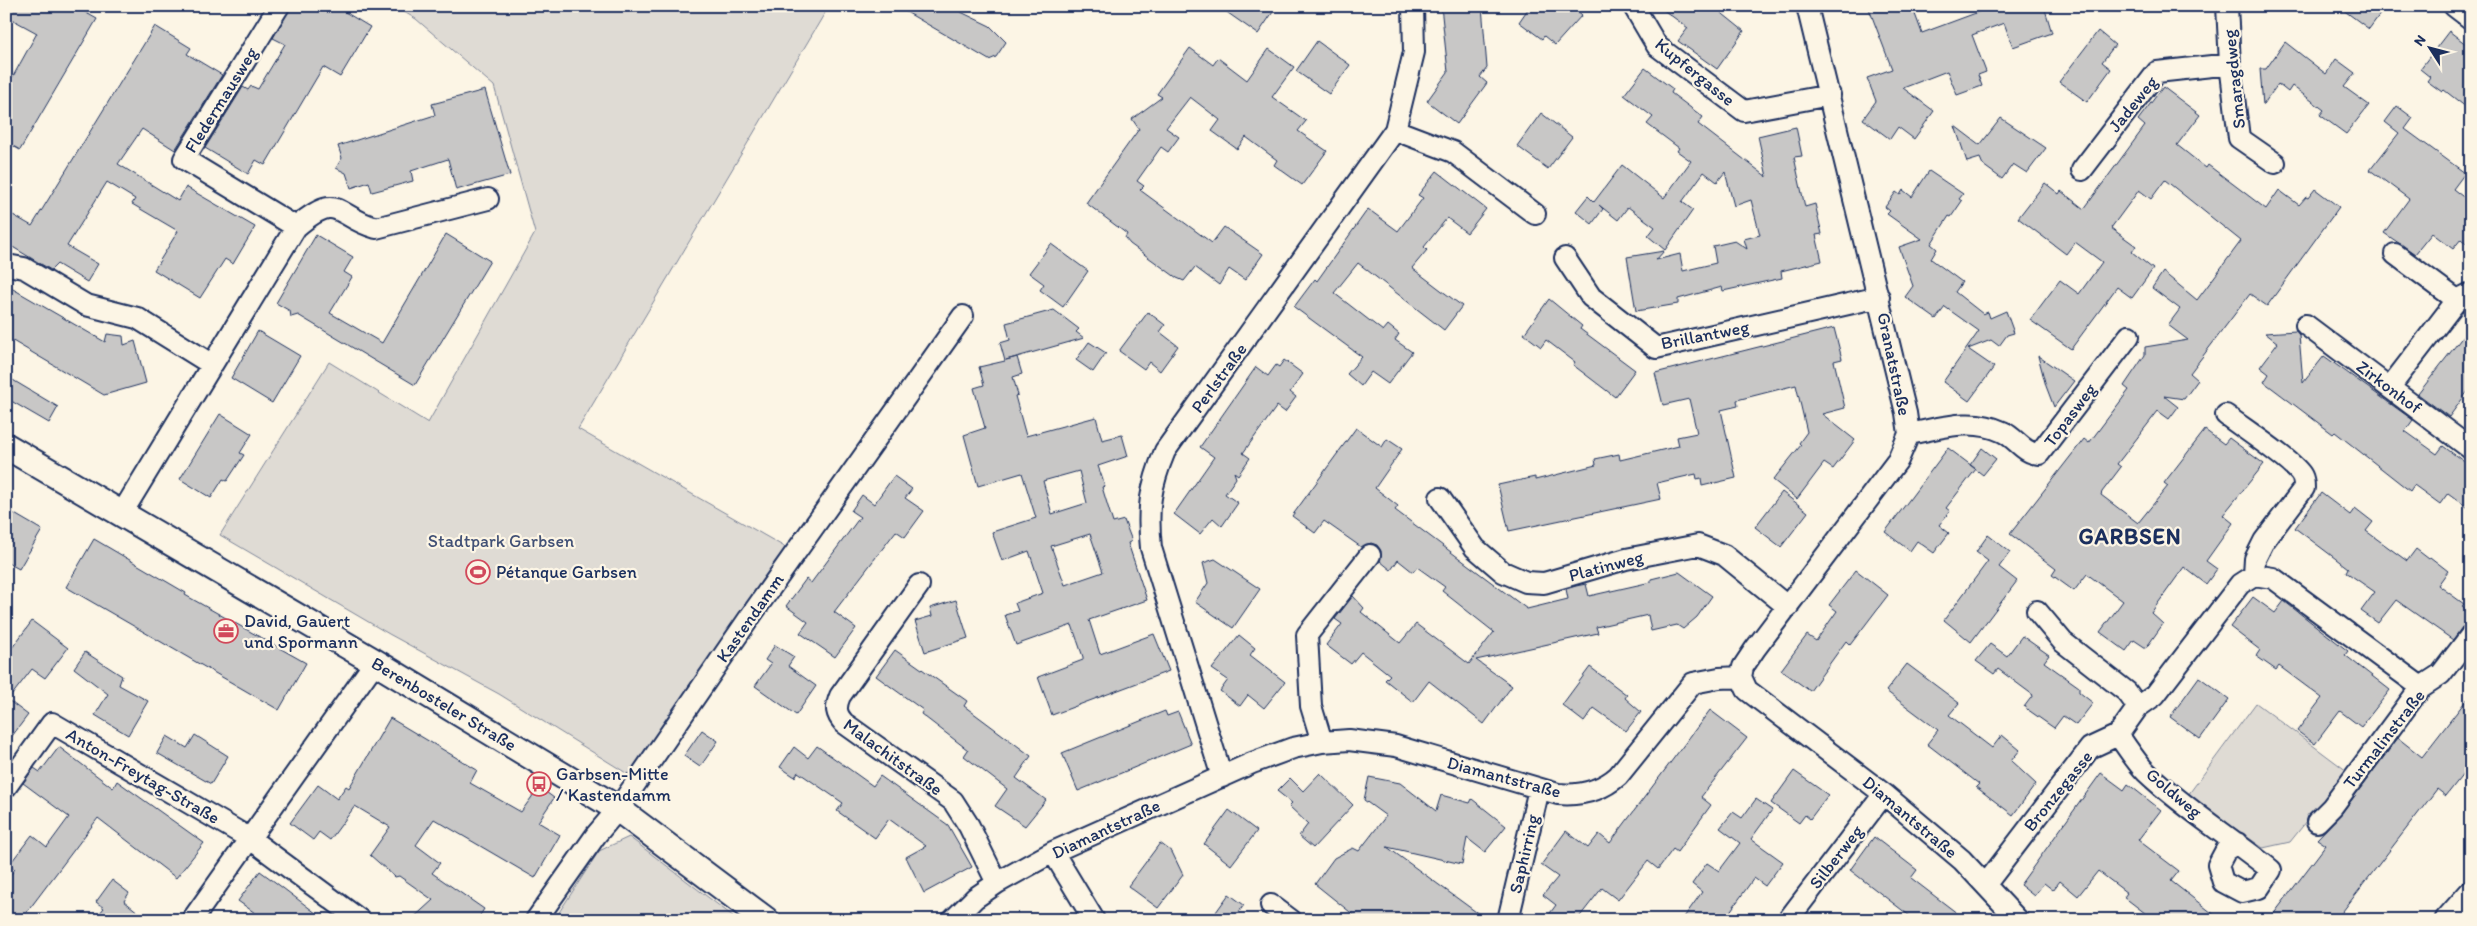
<svg xmlns="http://www.w3.org/2000/svg" width="2477" height="926" viewBox="0 0 2477 926" font-family="Itim,sans-serif">
<style>
.green{fill:#dfdbd4;stroke:#7d8599}
.building{fill:#c8c7c6;stroke:#1b2f5e;fill-rule:evenodd}
.lines{fill:none;stroke-linecap:round;stroke-linejoin:round}
.minor-casing{stroke:#1b2f5e;stroke-width:24}
.tertiary-casing{stroke:#1b2f5e;stroke-width:29}
.minor{stroke:#fcf5e5;stroke-width:20}
.tertiary{stroke:#fcf5e5;stroke-width:25}
.labels{text-anchor:middle;stroke-width:4.5;stroke-linejoin:round;paint-order:stroke}
.street-label{font-size:18px;fill:#1b2f5e;stroke:#fcf5e5}
.park-label{font-size:18px;fill:#425176;stroke:#fcf5e5}
.poi-label{font-size:18px;fill:#1b2f5e;stroke:#fcf5e5;text-anchor:start}
.district-label{font-size:22px;font-weight:bold;letter-spacing:1px;fill:#1b2f5e;stroke:#fcf5e5}
</style>
<rect width="100%" height="100%" fill="#fcf5e5"/>
<filter id="ink" filterUnits="userSpaceOnUse"><feTurbulence type="fractalNoise" baseFrequency=".02" numOctaves="2"/><feDisplacementMap in="SourceGraphic" scale="10" xChannelSelector="R" yChannelSelector="G"/><feConvolveMatrix kernelMatrix="1 2 1 2 8 2 1 2 1" color-interpolation-filters="sRGB"/></filter>
<g filter="url(#ink)">
<path class="green" d="M394,6H829L578,429L790,550L631,776L499,694L389,634L220,535L329,362L428,423L535,233L494,86L416,19Z
M2256,703L2347,771L2290,842L2263,848L2188,795Z
M629,837L738,920H647L631,917L628,920H554L599,851Z"/>
<path class="building" d="M6,6H74L97,19L20,150L6,142V89L37,33L6,16Z
M291,6H335L370,27L340,77L323,67L265,165L256,160L248,174L205,148L243,87L248,90L251,86L258,89L285,44L273,38Z
M896,6H959L961,12L990,26L1006,42L996,57L989,60Z
M1218,6H1277L1258,34Z
M1441,6H1482L1487,68L1480,77L1487,83L1457,124L1427,101L1448,72Z
M1530,6H1572L1582,15L1555,45L1544,36L1542,39L1519,22Z
M1658,6H1713L1744,31L1717,69L1678,41L1688,28Z
M1868,6H1912L1922,33L1984,10L1982,6H2044L2052,33L2013,47L2004,23L1972,35L1986,72L1978,75L1982,86L1957,95L1947,71L1903,88L1934,111L1914,139L1898,127L1890,139L1863,119L1876,101L1867,78L1892,69Z
M2338,6H2386L2369,29Z
M155,26L191,48L187,54L222,75L175,150L142,129L118,164L178,201L186,187L255,227L233,264L225,259L200,298L154,270L178,231L132,204L135,199L107,182L67,246L98,264L87,282L57,264L51,270L6,243V225L13,215L32,226Z
M2098,31L2115,45L2102,62L2111,69L2087,102L2059,82Z
M2449,31L2471,48V111L2444,90L2442,92L2427,81L2430,77L2420,69Z
M1317,41L1350,65L1329,94L1296,71Z
M2285,42L2326,74L2336,59L2355,73L2344,87L2369,105L2346,134L2320,115L2324,110L2292,86L2288,92L2278,84L2263,105L2260,69H2266Z
M1190,48L1213,65L1218,58L1247,80L1269,49L1294,67L1272,97L1306,121L1298,131L1327,151L1302,185L1274,165L1277,160L1246,137L1237,149L1212,131L1220,120L1190,97L1166,128L1179,137L1168,152L1161,147L1137,181L1144,186L1140,190L1212,243L1224,227L1263,254L1245,280L1229,269L1219,285L1195,267L1184,281L1177,278L1130,244L1125,238L1127,234L1086,203L1139,129L1132,119L1162,97L1157,94Z
M1645,68L1673,89L1671,93L1703,117L1698,124L1767,177L1758,136L1796,127L1802,156L1794,157L1805,207L1815,204L1822,234L1816,235L1822,261L1781,271L1782,278L1723,291L1722,287L1678,299V304L1636,311L1627,257L1664,251L1656,260L1680,254L1683,271L1716,263L1713,246L1735,241L1747,249L1744,239L1760,235L1751,200L1734,206L1725,172L1717,182L1704,172L1682,202L1693,210L1665,250L1648,236L1655,227L1628,207L1618,220L1599,205L1603,209L1592,224L1576,211L1588,196L1594,202L1622,165L1664,198L1691,161L1677,151L1679,148L1647,124L1653,117L1624,95Z
M2163,87L2200,115L2177,145L2206,168L2208,165L2266,209L2279,190L2299,205L2306,197L2308,198L2315,189L2339,207L2267,306L2250,294L2190,373L2198,380L2184,399L2164,396L2178,407L2169,419L2158,411L2117,464L2121,467L2102,492L2101,495L2138,523L2168,486L2164,483L2205,430L2224,444L2229,438L2264,464L2223,515L2233,523L2206,561L2217,569L2206,584L2184,567L2151,613L2163,624L2146,648L2134,640L2126,651L2100,632L2123,601L2087,574L2074,591L2052,575L2056,569L2010,534L2084,439L2089,443L2129,390L2124,386L2145,355V347L2188,340L2168,325L2180,309L2152,288L2163,272L2197,300L2241,241L2165,180L2151,199L2139,190L2111,228L2136,246L2132,252L2153,269L2132,298L2117,287L2071,349L2030,320L2060,280L2079,294L2102,262L2075,242L2066,254L2018,218L2045,183L2059,194L2061,191L2084,209L2145,126L2138,120Z
M485,90L510,175L456,190L448,159L411,171L413,181L372,192L369,182L351,188L346,173L336,168L342,158L338,146L435,115L432,104Z
M2397,106L2413,118L2405,129L2465,173L2453,189L2471,203V247L2461,239L2453,249L2432,233L2415,254L2384,233L2409,199L2370,170L2399,133L2385,122Z
M1541,113L1572,137L1548,169L1517,146Z
M2001,118L2046,148L2027,173L2013,164L2002,179L1983,165L1980,158L1967,162L1955,126L1980,145Z
M1437,171L1486,209L1467,233L1447,218L1424,247L1427,250L1412,268L1462,306L1444,330L1358,263L1334,293L1383,331L1388,325L1399,334L1395,340L1412,352L1388,384L1371,372L1361,386L1347,374L1362,357L1294,307L1315,279L1317,281L1368,209L1398,231L1423,198L1418,195Z
M1929,171L1963,194L1959,199L1962,201L1951,217L1949,216L1931,244L1937,249L1931,259L1962,282L1955,292L1983,314L1988,312L1990,318L2006,311L2014,333L2007,335L1999,346L1991,340L1968,349L1994,367L1969,401L1943,382L1979,331L1945,307L1936,319L1905,297L1913,286L1899,247L1922,239L1887,214L1890,211L1885,207L1896,192L1900,195L1903,190L1912,197Z
M446,234L490,261L415,385L298,315L291,317L290,311L276,303L316,235L353,257L344,272L352,277L330,313L382,343Z
M1051,244L1088,271L1063,307L1040,290L1044,284L1029,273Z
M6,285L105,342L107,334L123,336L124,345L135,341L146,383L104,395L6,337Z
M1549,299L1582,326L1580,329L1635,370L1615,397L1573,365L1575,362L1546,340L1541,347L1524,334Z
M1054,310L1079,329L1076,332L1084,338L1006,360L1017,357L1022,374L1013,377L1018,395L1015,396L1026,436L1096,417L1102,440L1122,435L1128,456L1098,466L1105,486L1102,487L1113,523L1124,520L1132,541L1128,543L1147,600L1089,620L1100,654L1154,634L1169,671L1052,715L1038,677L1083,660V657L1072,625L1016,645L1005,615L1018,611L1015,603L1043,593L1029,551L1002,561L992,532L1036,518L1022,473L978,486L964,435L985,428L974,388L984,385L979,367L1005,361L1000,343L1010,340L1006,323ZM1079,471L1087,503L1052,514L1043,481ZM1090,534L1103,572L1065,585L1051,546Z
M1148,312L1165,325L1160,332L1178,346L1160,371L1149,362L1144,369L1119,351Z
M2471,326V387L2449,417L2418,394Z
M1834,328L1842,359L1834,361L1845,408L1822,414L1855,440L1833,469L1824,463L1797,499L1773,480L1801,445L1799,443L1807,432L1796,385L1737,400L1738,406L1721,410L1736,478L1702,486L1701,478L1697,479L1696,474L1657,483L1661,499L1509,531L1498,485L1535,477V480L1596,465L1595,459L1619,454L1620,460L1679,446L1677,437L1697,433L1689,399L1663,405L1655,373Z
M258,331L300,356L272,403L231,378Z
M2296,331L2299,335L2303,383L2324,356L2413,420L2405,431L2437,454L2443,446L2471,467V510L2448,493L2440,504L2414,485L2410,491L2335,432L2333,434L2264,382L2269,374L2260,367L2278,343L2265,333Z
M1089,342L1106,353L1093,372L1076,360Z
M2038,356L2074,381L2054,407L2046,386Z
M1284,360L1303,374L1290,392L1296,397L1285,412L1277,406L1243,453L1250,458L1238,475L1234,472L1236,478L1225,494L1238,503L1222,526L1213,518L1200,534L1174,514L1214,457L1200,447L1256,367L1268,376L1276,365L1279,367Z
M6,376L58,407L49,423L6,398Z
M220,414L252,434L240,453L244,455L227,481L223,479L211,498L180,479Z
M1356,428L1382,447L1387,439L1402,449L1375,488L1398,506L1395,510L1527,609L1568,599L1566,589L1576,586L1586,584L1589,596L1651,582V579L1679,572L1712,596L1697,617L1683,629L1677,625L1651,631L1648,615L1596,627L1598,633L1476,660L1512,686L1484,724L1429,681L1413,702L1385,680L1390,675L1361,652L1351,664L1326,645L1342,624L1335,619L1353,596L1364,608L1361,612L1400,643L1416,624L1469,664L1494,632L1442,591L1445,587L1417,567L1413,572L1398,560L1391,570L1380,561L1381,551L1377,545L1371,543L1361,547L1324,521L1315,533L1292,516Z
M1948,448L1976,469L1946,508L1950,511L1939,525L1949,533L1934,553L1917,541L1910,551L1885,532Z
M1982,448L1996,459L1983,475L1970,465Z
M894,476L912,489L905,498L924,511L905,537L896,531L834,612L856,628L835,657L800,633L808,622L786,606L806,579L811,583L860,517L851,511L862,495L874,504Z
M1782,492L1808,512L1781,547L1755,527Z
M2321,493L2350,515L2355,508L2373,522L2366,531L2407,561L2416,549L2429,559L2430,557L2448,571L2438,585L2464,604L2462,606L2471,612V623L2462,627L2453,640L2396,600L2378,623L2361,611L2375,592L2346,572L2348,568L2295,528Z
M6,509L42,530L19,569L6,562Z
M1988,535L2010,552L1999,567L2017,581L1971,642L1944,620L1988,561L1976,552Z
M94,539L186,593L185,595L306,663L279,710L66,587Z
M1215,559L1260,589L1233,628L1195,602L1208,583L1203,563Z
M1856,570L1888,595L1850,645L1846,641L1810,691L1781,670L1807,635L1816,641L1837,611L1829,605Z
M2253,597L2275,613L2284,601L2348,651L2345,655L2390,690L2361,727L2340,711L2315,744L2297,731L2322,698L2279,666L2276,670L2256,656L2260,650L2230,627Z
M956,600L968,638L925,652L915,621L932,616L930,608Z
M32,621L68,648L45,678L32,669L8,700L28,715L6,744V656Z
M1239,635L1255,648L1250,655L1285,682L1264,708L1248,695L1240,706L1220,691L1228,680L1212,669Z
M2022,636L2049,655L2044,662L2079,687V692L2093,703L2076,725L2063,716L2054,728L2024,707L2033,695L1998,669L1994,674L1976,661L1990,644L2007,656Z
M775,645L794,657L788,666L816,686L796,715L755,686L771,664L765,660Z
M895,650L967,701L964,706L1031,756L1016,778L1046,800L1025,826L995,806L1007,789L964,756L968,750L921,714L923,710L876,676Z
M85,652L122,676L119,685L148,701L128,735L95,715L108,694L74,668Z
M1907,664L1959,703L1949,715L1992,748L2002,735L2020,750L2011,761L2036,784L2013,815L1976,787L1979,784L1927,744L1938,730L1886,691Z
M1590,667L1627,695L1625,698L1641,712L1626,731L1594,708L1584,722L1562,705Z
M2199,677L2229,699L2200,739L2170,717Z
M2471,694V764L2446,796L2437,789L2336,920H2269L2326,845L2317,839L2341,814L2398,738L2422,757Z
M1710,710L1747,738L1701,797L1711,805L1677,852L1673,849L1658,869L1648,861L1618,900L1602,888L1577,920H1545L1556,905L1543,895L1558,877L1541,865L1566,831L1588,848L1599,834L1610,843Z
M1165,711L1167,716L1178,712L1191,744L1078,791L1062,753Z
M390,718L477,770L470,783L521,812L539,787L554,798L538,822L560,835L535,878L434,819L416,845L440,863L432,873L484,909L477,920H411L433,900L399,876L395,877L370,855L390,827L355,806L330,840L319,832L313,840L290,823L318,785L337,799L346,786L349,788Z
M702,730L718,741L700,767L684,756Z
M195,735L228,756L211,784L157,753L167,736L187,748Z
M817,746L873,786L880,776L948,825L972,867L924,893L906,857L926,846L889,819L875,838L837,811L843,803L798,772L795,777L780,767L794,747L808,758Z
M59,747L113,788L117,781L204,843L176,878L98,818L21,920H15L6,913V880L15,869L9,865L32,835L47,847L69,817L23,783L34,768L40,772Z
M1794,771L1828,795L1810,819L1805,815L1799,823L1771,803Z
M1320,773L1353,805L1313,848L1299,836L1308,824L1289,806L1292,803L1277,791L1290,778L1303,791Z
M2101,773L2124,790L2128,784L2161,810L2138,840L2179,871L2171,881L2221,920H2154L2124,897L2127,893L2098,871L2078,896L2060,881L2053,890L2044,883L2034,896L2020,885Z
M1369,777L1400,783L1436,811L1441,795L1470,803L1472,799L1506,826L1485,852L1467,838L1462,864L1387,847L1487,920H1360L1315,884L1334,858L1353,848L1359,851L1386,816L1364,800Z
M1756,799L1772,810L1751,839L1783,862L1765,886L1754,878L1724,920H1682L1702,892L1692,884L1707,863L1719,871L1740,843L1720,828L1733,812L1742,818Z
M1229,810L1257,831L1231,865L1204,844Z
M1874,837L1917,870L1911,878L1966,920H1915L1850,870Z
M1160,843L1172,852L1183,875L1158,908L1128,886Z
M260,871L275,882L325,920H265L238,901Z
M112,880L129,893L124,901L148,920H94L104,908L96,902Z
M1229,894L1244,905L1233,920H1228L1216,912Z"/>
<g class="lines">
<g class="minor-casing">
<path id="minor" d="M279,6L184,159L296,227
M2227,6L2230,64L2239,138L2275,163
M2454,6L2471,19
M1634,7L1657,46L1744,111L1830,95
M1395,130L1453,152L1535,214
M2082,170L2157,72L2230,64
M2395,254L2457,300
M1565,258L1591,297L1656,348L1879,297
M7,265L24,268L86,305L137,318L211,364
M2306,325L2471,449
M2390,387L2457,300L2471,293
M2226,415C2241,427 2295,462 2302,476C2304,480 2304,485 2304,488L2264,541L2255,559L2254,575
M1909,434C1941,428 1972,417 2003,432C2016,438 2024,454 2039,454L2129,336
M1440,498L1475,548L1503,572L1526,582L1544,583L1626,559L1698,545L1724,555L1788,607
M122,513L296,227C340,190 334,216 376,228L488,199
M919,585L840,696C835,708 836,714 844,723L953,801L969,826L997,883
M2037,611L2063,642L2127,692L2138,707
M1741,677L1743,667L1755,649L1898,460L1909,434L1906,413L1807,6
M2118,735C2127,747 2136,762 2146,772C2184,808 2230,837 2271,870L2259,888L2242,892L2223,882L2218,865L2226,850L2237,843
M1322,742L1311,706L1307,635L1370,555
M1222,777L1151,548C1147,509 1150,487 1165,451L1395,130L1414,52L1413,6
M6,787L52,723L249,838L360,920
M2317,822L2332,807L2421,687L2441,674L2471,635
M1053,852L1094,920
M1986,884L2090,748L2118,735L2138,707L2155,695L2240,584L2254,575L2273,578L2421,687
M1271,905L1291,920
M192,920L375,662
M536,920L596,835L618,809L752,614L963,316
M953,920L975,898L997,883L1053,852L1252,763L1293,748L1322,742L1349,740L1396,746L1558,794C1581,796 1601,791 1618,776L1693,683L1719,678L1741,677L1747,690L1884,794L1962,860L2018,920
M1508,920L1539,789
M1788,920L1884,794"/>
</g>
<g class="tertiary-casing">
<path id="tertiary" d="M6,446L375,662L618,809L766,920
M2448,920L2471,894"/>
</g>
<use href="#minor" class="minor"/>
<use href="#tertiary" class="tertiary"/>
</g>
</g>
<defs>
<g id="stadium-ring" transform="scale(1.25)"><circle r="9.5" fill="#fcf5e5" stroke="#d1495b" stroke-width="1.5"/><path d="M0-5a6.5 5 0 1 0 0 10a6.5 5 0 1 0 0-10ZM-3.5-1.8h7v3.6h-7Z" fill="#d1495b"/></g>
<g id="office-ring" transform="scale(1.25)"><circle r="9.5" fill="#fcf5e5" stroke="#d1495b" stroke-width="1.5"/><path d="M-6-3h4V-5.5h4V-3h4V5H-6ZM-1-4.5V-3h2v-1.5ZM-6 0V1H6V0Z" fill="#d1495b"/></g>
<g id="bus-ring" transform="scale(1.25)"><circle r="9.5" fill="#fcf5e5" stroke="#d1495b" stroke-width="1.5"/><path d="M-5-6H5V4H4V6H2V4H-2V6H-4V4H-5ZM-3.5-4V0h7V-4ZM-3.5 1.2v1.5H-2V1.2ZM2 1.2v1.5H3.5V1.2Z" fill="#d1495b"/></g>
</defs>
<g fill-rule="evenodd">
<use href="#stadium-ring" x="478" y="572"/>
<use href="#office-ring" x="226" y="631"/>
<use href="#bus-ring" x="539" y="784"/>
</g>
<g class="labels">
<g class="street-label">
<text transform="translate(1695 72) rotate(39)" y="6">Kupfergasse</text>
<text transform="translate(2234 79) rotate(-96)" y="6">Smaragdweg</text>
<text transform="translate(221 100) rotate(-58)" y="6">Fledermausweg</text>
<text transform="translate(2133 104) rotate(-51)" y="6">Jadeweg</text>
<text transform="translate(1705 335) rotate(-11)" y="6">Brillantweg</text>
<text transform="translate(1894 364) rotate(78)" y="6">Granatstraße</text>
<text transform="translate(1219 378) rotate(-54)" y="6">Perlstraße</text>
<text transform="translate(2389 387) rotate(37)" y="6">Zirkonhof</text>
<text transform="translate(2070 415) rotate(-53)" y="6">Topasweg</text>
<text transform="translate(1606 566) rotate(-15)" y="6">Platinweg</text>
<text transform="translate(750 618) rotate(-55)" y="6">Kastendamm</text>
<text transform="translate(444 704) rotate(31)" y="6">Berenbosteler Straße</text>
<text transform="translate(2384 739) rotate(-52)" y="6">Turmalinstraße</text>
<text transform="translate(893 757) rotate(36)" y="6">Malachitstraße</text>
<text transform="translate(143 776) rotate(30)" y="6">Anton-Freytag-Straße</text>
<text transform="translate(1504 777) rotate(15)" y="6">Diamantstraße</text>
<text transform="translate(2058 791) rotate(-51)" y="6">Bronzegasse</text>
<text transform="translate(2174 793) rotate(40)" y="6">Goldweg</text>
<text transform="translate(1910 817) rotate(40)" y="6">Diamantstraße</text>
<text transform="translate(1106 829) rotate(-25)" y="6">Diamantstraße</text>
<text transform="translate(1524 854) rotate(-77)" y="6">Saphirring</text>
<text transform="translate(1836 857) rotate(-52)" y="6">Silberweg</text>
</g>
<g class="park-label">
<text x="501" y="547">Stadtpark Garbsen</text>
</g>
<g class="poi-label">
<text x="496" y="578">Pétanque Garbsen</text>
<text x="244" y="627">David, Gauert<tspan x="244" dy="21">und Spormann</tspan></text>
<text x="556" y="780">Garbsen-Mitte<tspan x="556" dy="21">/ Kastendamm</tspan></text>
</g>
<g class="district-label">
<text x="2130" y="544">GARBSEN</text>
</g>
</g>
<rect width="2477" height="926" fill="none" stroke="#fcf5e5" stroke-width="25"/>
<rect x="12" y="12" width="2452" height="901" fill="none" stroke="#1b2f5e" stroke-width="2" filter="url(#ink)"/>
<g transform="translate(2430 48) rotate(306)" stroke="#fcf5e5" stroke-width="4" paint-order="stroke">
<path d="M0-4L9 19L0 12L-9 19Z" fill="#1b2f5e"/>
<text y="-8" font-size="14" font-weight="bold" text-anchor="middle" fill="#1b2f5e">N</text>
</g>
</svg>
